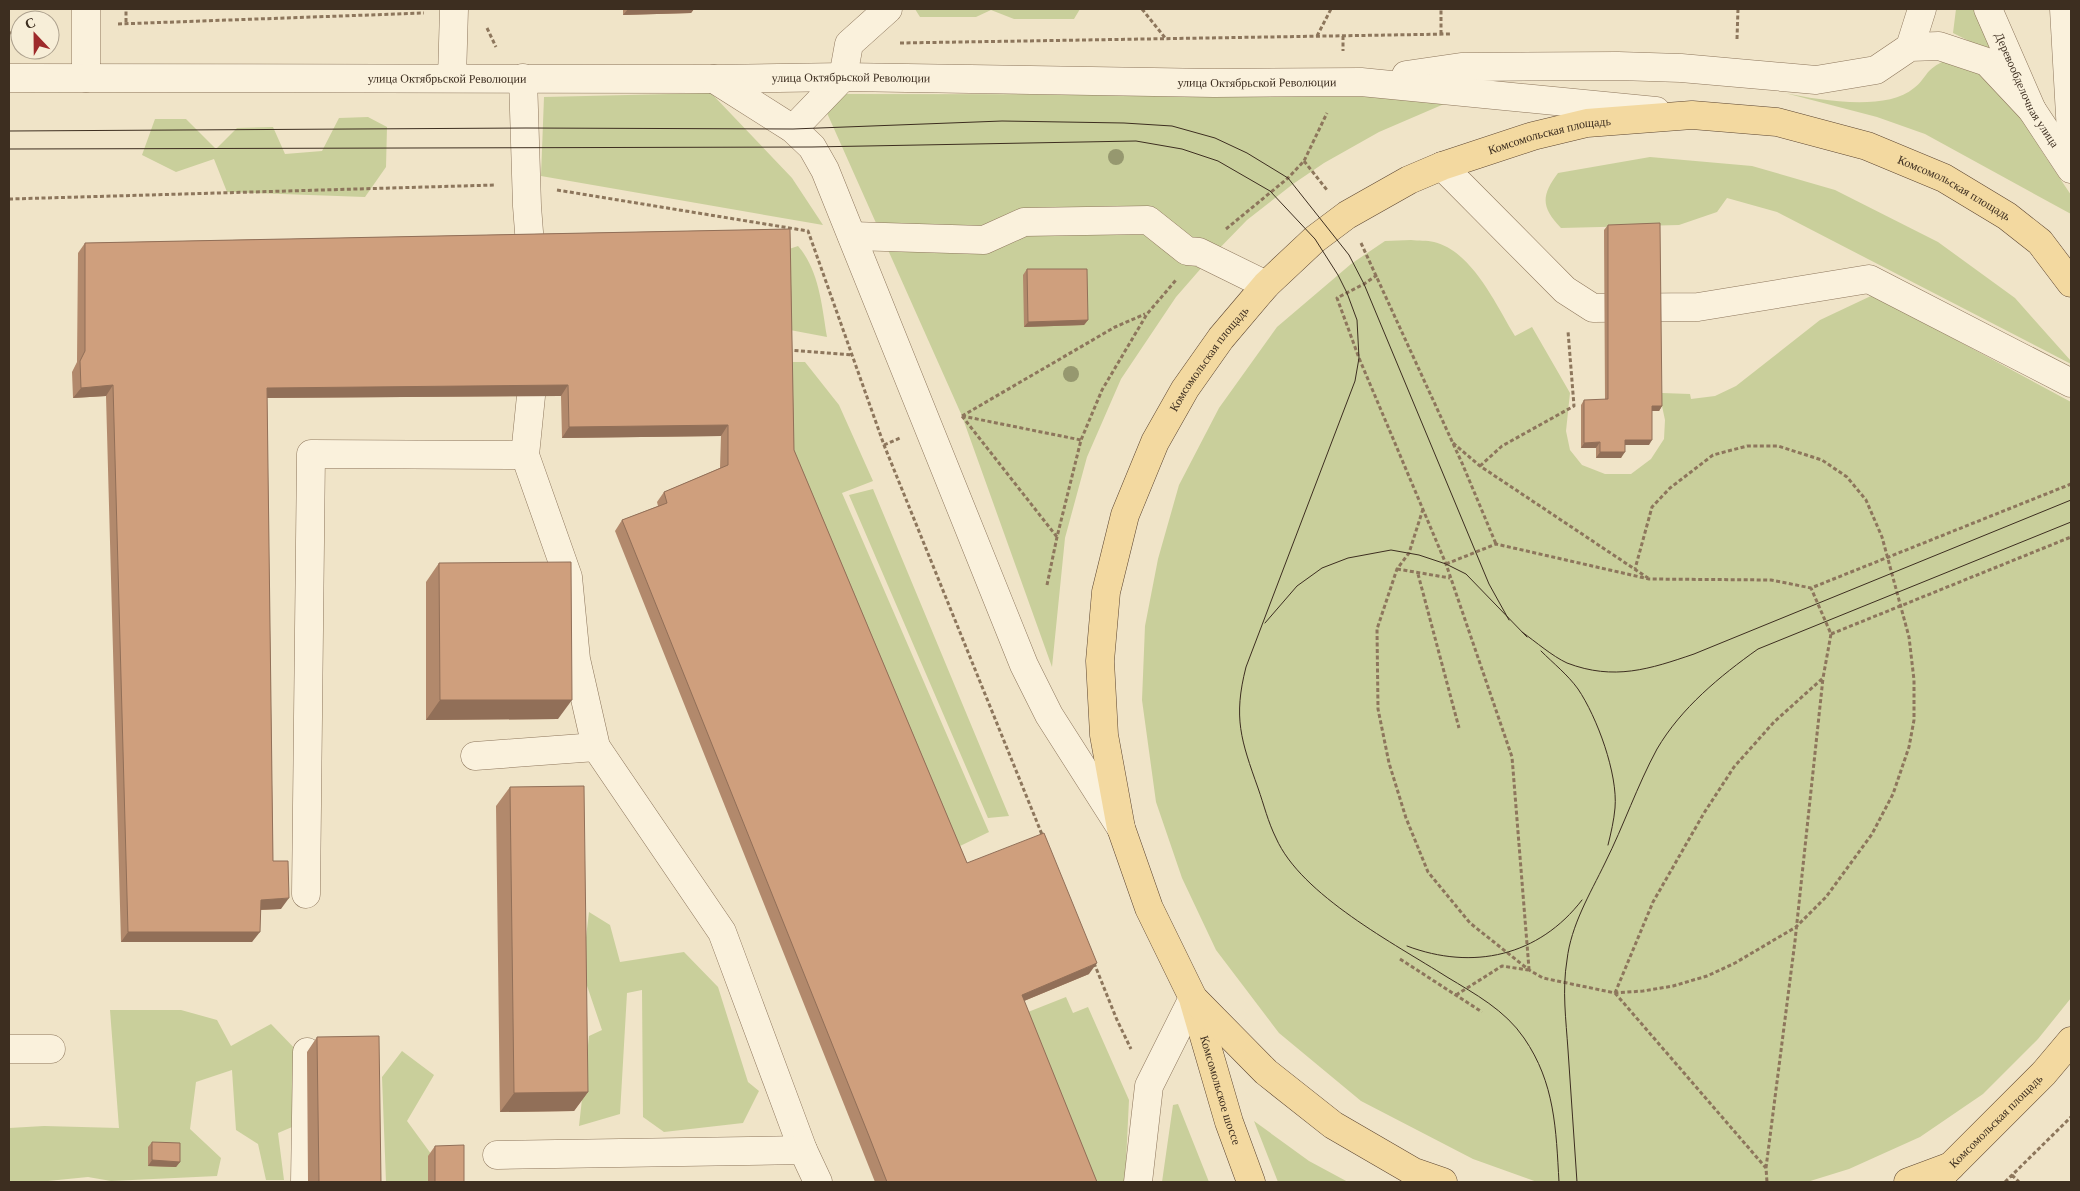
<svg xmlns="http://www.w3.org/2000/svg" width="2080" height="1191" viewBox="0 0 2080 1191" font-family="'Times New Roman',serif">
<style>
.green{fill:#c9cf9b}
.lines{fill:none;stroke-linecap:round;stroke-linejoin:round}
.minor-casing{stroke:#8d765c;stroke-width:29}
.major-casing{stroke:#5b4430;stroke-width:29}
.path{stroke:#8d765c;stroke-width:3;stroke-dasharray:4 2.5;stroke-linecap:butt}
.minor{stroke:#faf1dc;stroke-width:28}
.major{stroke:#f3d9a0;stroke-width:28}
.tram{stroke:#3d2e20;stroke-width:1}
.tree{fill:#96986f}
.wall{fill:#b2896c}
.shaded-wall{fill:#916f58}
.building{fill:#cf9f7d;stroke:#916f58}
.labels{text-anchor:middle;stroke-width:4;stroke-linejoin:round;paint-order:stroke}
.street-label{font-size:12px;fill:#3d2e20;stroke:#f7eed8}
</style>
<rect width="100%" height="100%" fill="#f0e4c8"/>
<path class="green" d="M915,9H1080L1074,19H1014L991,10L976,17H920Z
M1956,9H1974L1995,54L1953,33Z
M1942,62H1963L1986,75L2016,103L2041,150L2071,195V214L1925,134L1877,117L1785,93C1819,100 1886,112 1914,88C1927,78 1924,71 1942,62Z
M711,93L792,178L823,225L541,176L544,97Z
M840,94L1465,95L1379,132L1324,163L1293,184L1247,220L1210,258L1176,297L1121,379L1087,457L1065,538L1052,667L962,416L827,113Z
M368,117L387,127L386,167L365,197L227,192L214,159L176,172L142,155L155,119H186L216,149L237,128L273,127L285,154L322,151L339,118Z
M1650,157L1752,166L1835,190L1938,242L2015,298L2071,361V364L1777,212L1727,198L1717,212L1679,225L1561,228C1541,207 1541,196 1558,173Z
M1411,240C1418,241 1427,240 1434,242C1472,251 1496,305 1515,336L1532,327L1570,393L1566,431L1570,450L1582,465L1605,474H1631L1651,459L1664,439L1665,420L1662,406V393L1690,394L1691,399L1715,396L1736,386L1820,320L1873,295L2071,402V998L2038,1039L1983,1094L1920,1137L1849,1169L1807,1182H1537L1473,1159L1361,1101L1279,1033L1216,950L1182,878L1156,802L1142,700L1145,626L1158,559L1179,485L1219,408L1277,327L1351,264L1385,241Z
M798,246C819,270 822,306 827,337L790,330L789,249Z
M785,362H805L839,405L873,481L842,493L989,832L960,846L793,455Z
M873,489L1009,816L988,818L849,495Z
M589,912L610,925L620,962L684,952L718,987L748,1082L759,1091L743,1123L664,1132L643,1117L642,990L627,993L620,1114L579,1126L589,1036L602,1030L582,971Z
M1066,997L1073,1013L1088,1007L1129,1100L1125,1182H1090L1023,1014Z
M110,1010H181L217,1020L231,1046L271,1024L302,1056L304,1122L278,1133L284,1180H266L258,1144L236,1130L232,1070L196,1082L190,1129L221,1158L217,1176L111,1181L88,1177L38,1182H9V1128L44,1126L119,1128Z
M402,1051L434,1075L407,1121L434,1158V1182H386L382,1077Z
M1178,1104L1209,1182H1162L1173,1105Z
M1254,1121L1309,1161L1348,1182H1278Z"/>
<g class="lines">
<g class="minor-casing">
<g id="minor">
<path d="M86,9V78"/>
<path id="s1" d="M1988,9L2032,110L2071,169"/>
<path d="M2064,9L2071,133"/>
<path d="M1910,47L1922,9"/>
<path d="M1406,75L1461,67L1618,66L1681,68L1816,80L1876,70L1910,47L1939,46L1987,62L2032,110"/>
<path id="s2" d="M9,78L714,79L843,77L1214,83L1361,82L1656,111"/>
<path d="M452,78L454,9"/>
<path d="M523,78L527,206L530,245"/>
<path d="M714,79L793,129L812,147L825,170L1024,665L1049,715L1121,828"/>
<path d="M793,129L843,77L849,44L888,9"/>
<path d="M1442,166L1565,290L1593,308L1698,307L1869,279L2071,383"/>
<path d="M852,236L984,240L1024,222L1148,220L1187,251L1199,252L1266,285"/>
<path d="M531,396L525,455L568,577L576,659L596,747L722,932L803,1150"/>
<path d="M475,756L596,747"/>
<path d="M306,894L311,454L525,455"/>
<path d="M9,1049H51"/>
<path d="M497,1155L803,1150L818,1182"/>
<path d="M305,1182L307,1052"/>
<path d="M1138,1182L1149,1086L1193,998"/>
</g>
</g>
<g class="major-casing">
<g id="major">
<path id="s3" d="M1194,1002L1229,1122L1251,1182"/>
<path id="s4" d="M1443,1182L1414,1172L1333,1125L1266,1072L1193,998L1149,908L1121,828L1104,735L1100,661L1106,592L1125,515L1155,442L1185,389L1221,338L1266,285L1315,239L1347,215L1409,180L1442,166L1533,136L1587,123L1692,115L1777,122L1867,146L1944,178L2007,216L2040,242L2071,283"/>
<path d="M1908,1182L1951,1166"/>
<path id="s5" d="M1935,1182L2044,1073L2071,1041"/>
</g>
</g>
<path class="path" d="M1142,9L1166,39
M126,22V9
M118,24L424,13
M487,28L496,47
M9,33L20,32
M1441,34V9
M1317,36L1331,9
M1343,36V51
M1737,39L1738,9
M900,43L1451,34
M1304,161L1327,190
M557,190L808,231L884,445L1043,837
M9,199L496,185
M1226,229L1288,178L1304,161L1327,113
M1361,243L1462,463L1496,544
M1377,275L1364,284L1337,298L1359,358L1446,564L1512,757L1529,969
M788,350L852,355
M962,416L1115,327L1145,314
M962,416L1057,537
M962,416L1081,440
M1453,443L1480,466L1648,578
M884,445L900,438
M1480,466L1502,446L1574,406L1568,331
M1423,509L1409,553L1397,569L1377,629L1378,709L1389,763L1406,818L1428,872L1470,923L1529,970L1543,978L1615,993L1643,991L1673,986L1707,976L1735,963L1796,927L1826,897L1872,834L1893,794L1909,747L1914,720V680L1909,637L1882,537L1866,500L1847,477L1822,460L1778,446H1747L1713,455L1670,488L1652,507L1635,569
M1446,564L1496,544L1649,579L1771,580L1811,588L2071,484
M1397,569L1450,578
M1418,574L1459,728
M1047,585L1057,537L1081,440L1102,390L1147,314L1176,280
M1831,634L2071,537
M1400,959L1482,1012
M1094,963L1117,1020L1131,1049
M1615,993L1653,902L1704,813L1734,767L1774,722L1823,678L1831,634L1811,588
M1615,993L1766,1168L1767,1182
M1456,995L1502,966L1528,970
M1766,1168L1795,941L1823,678
M2012,1175L2019,1182
M2005,1182L2071,1117"/>
<use href="#minor" class="minor"/>
<use href="#major" class="major"/>
<path class="tram" d="M9,131L526,128L793,129L1002,121L1124,123L1172,126L1215,138L1247,153L1288,178L1349,255L1364,284L1489,584L1509,620
M9,149L812,147L1136,141L1182,149L1218,161L1270,191L1315,239L1338,275L1347,293L1357,320L1359,358L1355,381L1246,667C1233,718 1241,740 1258,788C1264,805 1268,822 1276,838C1301,895 1395,944 1447,977C1475,994 1505,1010 1524,1038C1555,1083 1556,1129 1559,1182
M1265,623L1297,586L1322,568L1348,558L1391,550L1419,555L1446,564L1466,574L1527,637
M1522,632C1536,642 1552,656 1567,663C1614,681 1650,669 1694,654L2071,500
M1541,651C1553,663 1568,675 1578,689C1597,717 1618,774 1615,808C1614,820 1611,833 1608,845
M1407,946C1473,971 1539,956 1582,900
M1577,1182C1574,1138 1571,1094 1568,1050C1566,1020 1562,990 1567,960C1571,925 1590,894 1605,863C1624,825 1637,786 1657,749C1681,708 1720,676 1758,649L2071,522"/>
</g>
<g class="tree">
<circle cx="1116" cy="157" r="8"/>
<circle cx="1071" cy="374" r="8"/>
</g>
<path class="wall" d="M623,9H694L691,13L623,15Z
M1608,225L1662,406L1659,411H1652L1649,445H1625L1621,458H1596V448H1581V405L1584,400H1605L1604,230Z
M790,229L794,450L967,863L1089,974L1024,1001L1097,1182H875L615,531L622,520L658,506L657,502L664,492L720,468L721,436L562,438L561,396L267,398L273,861L281,909L261,910L252,942H121L106,396L73,398L72,372L77,362L78,253L85,243Z
M1027,269L1088,320L1084,325L1024,327L1023,275Z
M439,563L558,719L426,720V582Z
M510,787L588,1092L574,1111L500,1112L496,806Z
M317,1037L381,1182H308L307,1052Z
M152,1142L180,1162L176,1167L148,1166V1147Z
M435,1146L464,1182H428V1156Z"/>
<path class="shaded-wall" d="M628,9H694L691,13L623,15Z
M1088,320L1084,325L1024,327L1028,322Z
M113,385L106,396L73,398L81,388Z
M568,385L561,396L260,398L267,388Z
M1652,406H1662L1659,411H1648Z
M728,425L721,436L562,438L569,427Z
M1625,440H1652L1649,445H1621Z
M1600,442L1596,448H1581L1584,443Z
M1600,452H1625L1621,458H1596Z
M440,700H572L558,719L426,720Z
M289,898L281,909L254,910L261,900Z
M128,932H260L252,942H121Z
M1097,963L1089,974L1014,1005L1022,995Z
M588,1092L574,1111L500,1112L514,1093Z
M152,1160L180,1162L176,1167L148,1166Z"/>
<path class="building" d="M1660,223L1662,406H1652V440H1625V452H1600V442L1584,443V400L1608,399V225Z
M790,229L794,450L967,863L1044,833L1097,963L1022,995L1097,1182H887L869,1136L622,520L667,503L664,492L728,465V425L569,427L568,385L267,388L273,861H288L289,898L261,900L260,932H128L113,385L81,388L80,361L85,351V243Z
M1027,269H1087L1088,320L1028,322Z
M571,562L572,700H440L439,563Z
M584,786L588,1092L514,1093L510,787Z
M379,1036L381,1182H319L317,1037Z
M152,1142L180,1143V1162L152,1160Z
M464,1145V1182H435V1146Z"/>
<g class="labels">
<g class="street-label">
<text dy="4" stroke="none"><textPath href="#s2" startOffset="438">улица Октябрьской Революции</textPath></text>
<text dy="4" stroke="none"><textPath href="#s2" startOffset="842">улица Октябрьской Революции</textPath></text>
<text dy="4" stroke="none"><textPath href="#s2" startOffset="1248">улица Октябрьской Революции</textPath></text>
<text dy="4" stroke="none"><textPath href="#s1" startOffset="90">Деревообделочная улица</textPath></text>
<text dy="4" stroke="none"><textPath href="#s4" startOffset="1414">Комсомольская площадь</textPath></text>
<text dy="4" stroke="none"><textPath href="#s4" startOffset="1834">Комсомольская площадь</textPath></text>
<text dy="4" stroke="none"><textPath href="#s4" startOffset="994">Комсомольская площадь</textPath></text>
<text dy="4" stroke="none"><textPath href="#s3" startOffset="92">Комсомольское шоссе</textPath></text>
<text dy="4" stroke="none"><textPath href="#s5" startOffset="86">Комсомольская площадь</textPath></text>
</g>
</g>
<rect width="2080" height="1191" fill="none" stroke="#3d2e20" stroke-width="20"/>
<g transform="translate(35 35) rotate(338)"><circle r="24" fill="#f7eed8" stroke="#ada18e"/>
<path d="M0-4L9 19L0 12L-9 19Z" fill="#9e2a2b"/>
<text y="-8" font-size="14" font-weight="bold" text-anchor="middle" fill="#3d2e20">С</text>
</g>
</svg>
